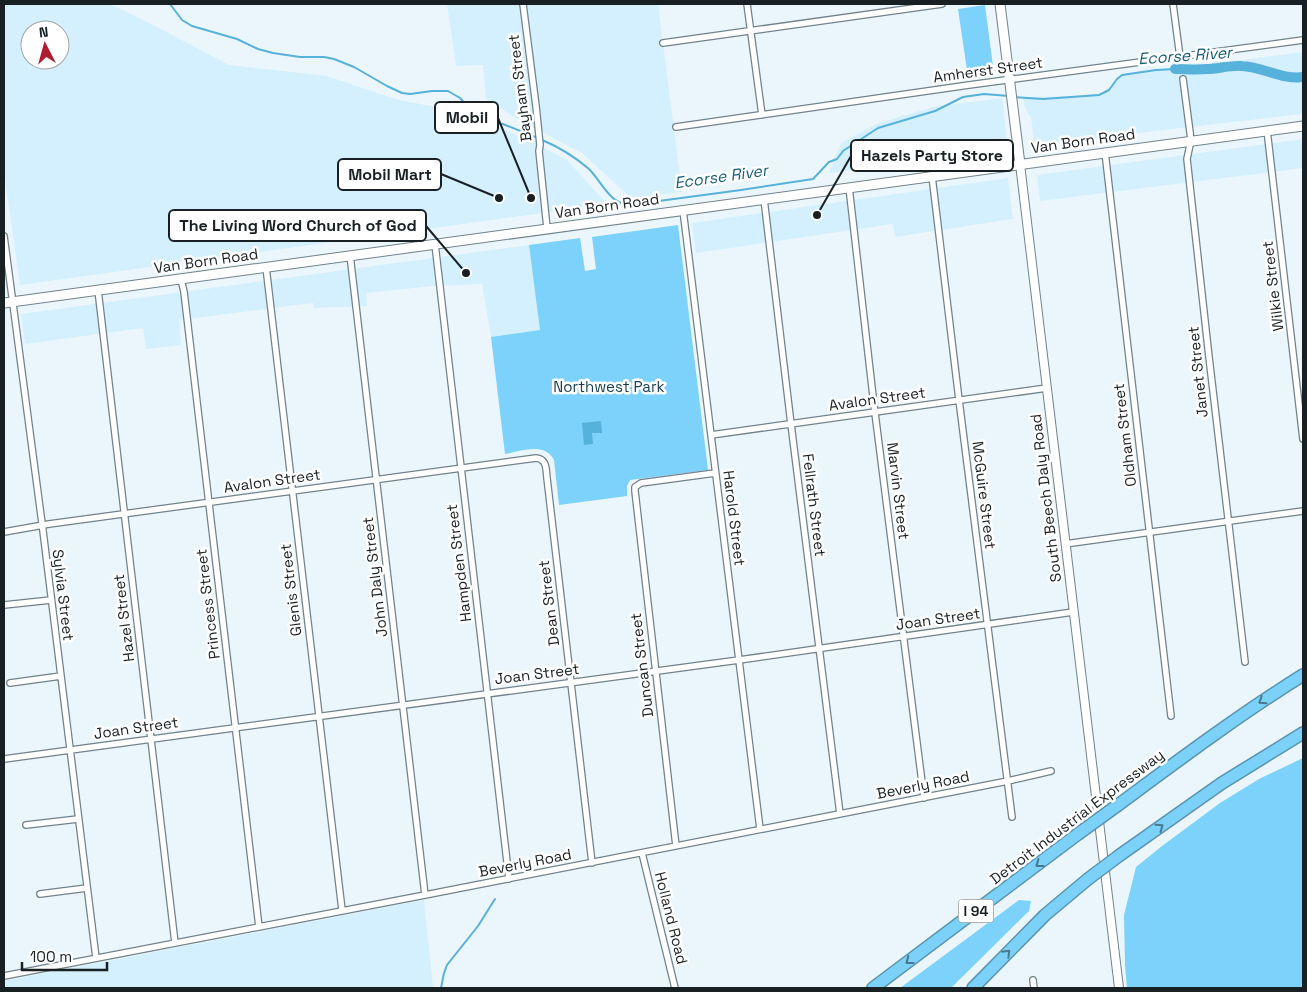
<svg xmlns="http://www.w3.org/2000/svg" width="1307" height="992" viewBox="0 0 1307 992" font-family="'Space Grotesk',sans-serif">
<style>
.built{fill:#d4f0fe;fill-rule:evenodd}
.green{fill:#7cd2fb}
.water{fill:#56b1db}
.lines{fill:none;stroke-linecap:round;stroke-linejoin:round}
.stream{stroke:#56b1db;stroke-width:2}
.river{stroke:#56b1db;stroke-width:10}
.minor-casing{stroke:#71828b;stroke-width:8}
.tertiary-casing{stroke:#71828b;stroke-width:10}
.secondary-casing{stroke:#71828b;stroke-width:11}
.motorway-casing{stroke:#5993ae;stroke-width:14}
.minor{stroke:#fff;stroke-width:5.5}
.tertiary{stroke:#fff;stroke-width:8}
.secondary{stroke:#fff;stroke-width:9}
.motorway{stroke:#7cd1f9;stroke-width:11}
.motorway-bridge-casing{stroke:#5993ae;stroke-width:14;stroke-linecap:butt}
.motorway-bridge{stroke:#7cd1f9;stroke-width:11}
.oneway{stroke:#4a788e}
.labels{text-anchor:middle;stroke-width:5;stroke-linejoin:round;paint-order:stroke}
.shield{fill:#fff;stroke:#5e6365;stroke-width:1}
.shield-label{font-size:14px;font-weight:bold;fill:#192023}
.street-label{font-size:15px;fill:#192023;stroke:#fff}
.park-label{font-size:15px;fill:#153d4f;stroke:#fff}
.water-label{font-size:16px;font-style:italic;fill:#165d7a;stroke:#fff}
.leader{fill:none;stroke:#192023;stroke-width:2}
.callout-dot{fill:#192023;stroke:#fff;stroke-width:2}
.callout{fill:#fff;stroke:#192023;stroke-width:2}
.callout-label{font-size:16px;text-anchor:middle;font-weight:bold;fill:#192023}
</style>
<rect width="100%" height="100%" fill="#ebf6fc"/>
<path class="built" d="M11,4H110L149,23L229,65L327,76L395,99L465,113L531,141L567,160L607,204L20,285L4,171V5ZM30,30H60V60H30Z
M447,4H658L682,192L631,198L582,153L522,122L486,99L483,65L456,66Z
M1303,52V114L1034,145L1031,116L1028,114L1024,104L1023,97L1079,96L1103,93L1112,86L1122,75Z
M1002,98L1008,153L883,166L830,173V170L841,143L876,124L933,107Z
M1303,139V168L1040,201L1037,175Z
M1008,178L1013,219L895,237L893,224L696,253L692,223Z
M529,245L541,330L491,337L482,284L433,286L366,293L367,306L314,308L313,303L179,320L181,345L146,349L143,328L25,344L21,314Z
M424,900L433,988H4V981Z"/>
<path class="green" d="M985,5L994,74L968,77L958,9Z
M678,225L708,470L630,480L627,486V496L559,505L554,460C545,442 521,451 505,454L491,337L540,330L529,245L580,238L585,271L596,269L592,237Z
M1303,758V988H1127L1125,965L1124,915L1136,867L1162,846L1220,803L1259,779Z
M1019,900L1031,901L1029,911L951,988H900Z"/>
<path class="water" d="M601,421L602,433H592L593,444L584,445L582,423Z"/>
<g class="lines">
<path class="stream" d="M170,4L182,20L192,26L237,39L258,49L273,53L300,57H324L334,59L354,67L387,86L402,93L410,94L432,91H448L460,98L474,113L483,119L492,123L503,124L538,138
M1014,97L1043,99L1099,95L1109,90L1117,79L1122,75L1156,70L1175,69
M542,140C559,147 575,157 589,169C602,182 609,203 629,205L741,190L813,179L829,162L837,159L843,151L878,128L935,111L963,97L984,94L1009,96
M441,988L444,973L447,965L478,926L495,899"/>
<path class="river" d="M1175,69C1186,69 1196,70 1207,69C1218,69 1230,65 1242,66C1263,67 1282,80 1303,77"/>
<g class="minor-casing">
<path id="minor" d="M523,4L536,106L540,145L539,151L547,228
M747,4L762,115
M1173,4L1180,57
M663,43L942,4
M1183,79L1191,140L1187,159L1209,357L1245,662
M676,127L969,85L1303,40
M1267,130L1303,439
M1105,152L1171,716
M932,176L959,400L1012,817
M849,187L874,405L924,798
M764,199L791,424L840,814
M683,210L760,829
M4,236L43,531L96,958
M435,244L509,879
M350,255L425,895
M266,267L342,910
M181,279L184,292L259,927
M98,290L175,943
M711,435L1047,388
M4,532L49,524L536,458C547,459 546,469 547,478L592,863
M1065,544L1303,511
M4,605L51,600
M10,683L61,676
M4,759L739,660L1073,612
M26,825L78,819
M676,846L635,491V487L641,483L715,473
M642,853L675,988
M40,894L87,888
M4,976L425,895L1008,781L1051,771
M1033,980L1034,988"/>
</g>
<g class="tertiary-casing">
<path id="tertiary" d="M1020,164L1119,988"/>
</g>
<g class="secondary-casing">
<path id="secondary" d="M1000,4L1020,164
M4,303L1303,126"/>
</g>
<g class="motorway-casing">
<path id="motorway" d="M1118,805C1179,760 1239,715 1303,675
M1120,855L1222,783L1303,733
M873,988L1078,834
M973,988L1045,915L1088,879"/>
</g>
<use href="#minor" class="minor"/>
<use href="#tertiary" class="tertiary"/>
<use href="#secondary" class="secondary"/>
<use href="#motorway" class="motorway"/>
<g class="motorway-bridge-casing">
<path id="motorway-bridge" d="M1078,834L1118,805
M1088,879L1120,855"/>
</g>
<use href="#motorway-bridge" class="motorway-bridge"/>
</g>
<defs><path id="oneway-chevron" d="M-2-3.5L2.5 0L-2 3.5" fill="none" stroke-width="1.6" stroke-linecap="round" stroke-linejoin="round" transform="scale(1.25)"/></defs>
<g class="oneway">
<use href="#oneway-chevron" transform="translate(1262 701) rotate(147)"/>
<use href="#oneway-chevron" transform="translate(1160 827) rotate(-35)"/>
<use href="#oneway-chevron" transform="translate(1039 864) rotate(143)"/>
<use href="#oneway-chevron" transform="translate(1007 953) rotate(-45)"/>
<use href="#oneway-chevron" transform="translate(909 961) rotate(143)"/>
</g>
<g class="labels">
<rect class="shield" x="958.5" y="899.5" width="35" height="23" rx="4"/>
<g class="shield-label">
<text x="976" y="916">I 94</text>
</g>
<g class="street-label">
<text transform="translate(988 70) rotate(-8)" y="5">Amherst Street</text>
<text transform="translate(520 88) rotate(-97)" y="5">Bayham Street</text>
<text transform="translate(1083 141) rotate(-8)" y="5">Van Born Road</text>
<text transform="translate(607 206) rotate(-8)" y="5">Van Born Road</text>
<text transform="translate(206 261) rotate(-8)" y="5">Van Born Road</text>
<text transform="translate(1273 286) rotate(-97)" y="5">Wilkie Street</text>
<text transform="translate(1198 372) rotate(-96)" y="5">Janet Street</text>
<text transform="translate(877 399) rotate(-8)" y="5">Avalon Street</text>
<text transform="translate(1125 435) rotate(-97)" y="5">Oldham Street</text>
<text transform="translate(272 481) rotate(-8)" y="5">Avalon Street</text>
<text transform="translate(898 491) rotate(83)" y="5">Marvin Street</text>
<text transform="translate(984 495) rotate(83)" y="5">McGuire Street</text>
<text transform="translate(1046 498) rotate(-97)" y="5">South Beech Daly Road</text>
<text transform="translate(814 505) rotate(83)" y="5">Fellrath Street</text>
<text transform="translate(734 518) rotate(83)" y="5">Harold Street</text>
<text transform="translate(459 563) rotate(-97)" y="5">Hampden Street</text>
<text transform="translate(375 577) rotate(-97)" y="5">John Daly Street</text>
<text transform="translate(291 590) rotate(-97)" y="5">Glenis Street</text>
<text transform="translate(63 595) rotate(83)" y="5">Sylvia Street</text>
<text transform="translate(549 603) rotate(-97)" y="5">Dean Street</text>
<text transform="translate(208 604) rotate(-97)" y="5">Princess Street</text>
<text transform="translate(124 618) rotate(-97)" y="5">Hazel Street</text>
<text transform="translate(938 619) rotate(-8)" y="5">Joan Street</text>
<text transform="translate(642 665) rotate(-97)" y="5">Duncan Street</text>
<text transform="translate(537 674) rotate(-7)" y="5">Joan Street</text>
<text transform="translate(136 728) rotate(-8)" y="5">Joan Street</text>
<text transform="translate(923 785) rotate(-11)" y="5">Beverly Road</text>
<text transform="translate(1077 817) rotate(-37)" y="5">Detroit Industrial Expressway</text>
<text transform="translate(525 863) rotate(-11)" y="5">Beverly Road</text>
<text transform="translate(671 918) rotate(76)" y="5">Holland Road</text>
</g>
<g class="park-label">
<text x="609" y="392">Northwest Park</text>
</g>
<g class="water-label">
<text transform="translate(1185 55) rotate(-4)" y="6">Ecorse River</text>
<text transform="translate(721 176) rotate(-8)" y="6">Ecorse River</text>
</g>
</g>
<path class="leader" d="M531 198L498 118M817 215L851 156M499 198L441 174M466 273L426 226"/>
<g class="callout-dot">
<circle cx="531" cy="198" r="5"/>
<circle cx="817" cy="215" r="5"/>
<circle cx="499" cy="198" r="5"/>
<circle cx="466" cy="273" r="5"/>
</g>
<g class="callout">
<rect x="435" y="102" width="63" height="31" rx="5"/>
<rect x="851" y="140" width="162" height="31" rx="5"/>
<rect x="338" y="159" width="103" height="31" rx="5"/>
<rect x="169" y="210" width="257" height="31" rx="5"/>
</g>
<g class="callout-label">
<text x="467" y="123">Mobil</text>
<text x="932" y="161">Hazels Party Store</text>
<text x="390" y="180">Mobil Mart</text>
<text x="298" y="231">The Living Word Church of God</text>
</g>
<rect width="1307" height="992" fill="none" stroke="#192023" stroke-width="10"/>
<g transform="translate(45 45) rotate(354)"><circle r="24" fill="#ffffff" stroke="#a3a6a7"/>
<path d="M0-4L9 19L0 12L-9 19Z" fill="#af1b31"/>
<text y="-8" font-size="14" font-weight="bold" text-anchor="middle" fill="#192023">N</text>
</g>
<path d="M22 962v8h85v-8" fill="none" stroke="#192023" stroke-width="2.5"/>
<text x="30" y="962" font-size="15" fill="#192023" stroke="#ffffff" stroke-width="4" paint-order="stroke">100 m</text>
</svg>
